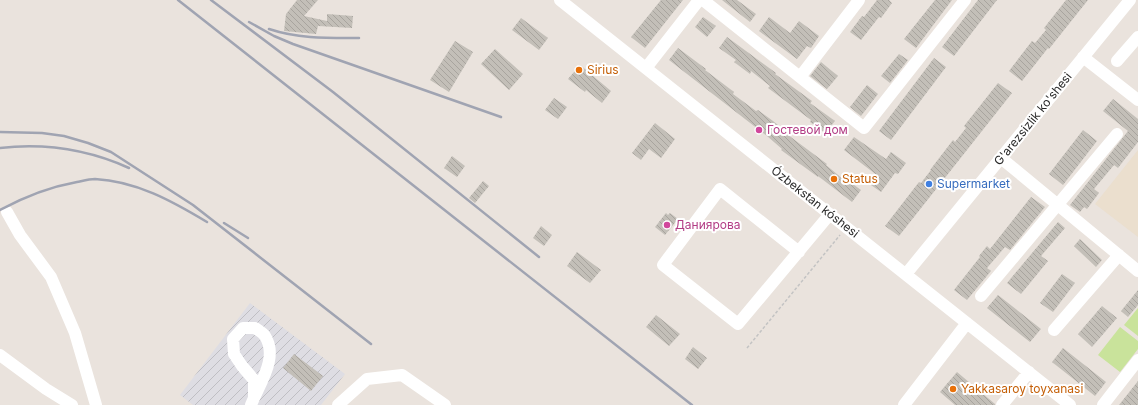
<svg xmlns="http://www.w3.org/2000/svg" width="1138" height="405" viewBox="0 0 1138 405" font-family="Inter,sans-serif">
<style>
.industrial{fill:url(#industrial-furrows)}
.education{fill:#ebdfce}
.pitch{fill:#c9e39b}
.building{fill:url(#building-back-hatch)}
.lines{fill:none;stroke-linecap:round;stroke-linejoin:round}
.path{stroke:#c3c3c3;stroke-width:1.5;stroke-dasharray:3 2;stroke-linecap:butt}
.minor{stroke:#fff;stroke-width:12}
.rail{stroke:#a0a4b2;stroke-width:2.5}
.food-dot{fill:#e8710a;stroke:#fff;stroke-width:1.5}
.hotel-dot{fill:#d1479c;stroke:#fff;stroke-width:1.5}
.shop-dot{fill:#3f7fe0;stroke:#fff;stroke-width:1.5}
.labels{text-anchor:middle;stroke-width:4;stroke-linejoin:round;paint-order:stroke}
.food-label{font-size:12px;fill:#c56008;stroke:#fff;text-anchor:start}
.street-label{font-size:12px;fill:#2a2a2a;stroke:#fff}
.hotel-label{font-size:12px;fill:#b23c85;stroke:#fff;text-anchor:start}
.shop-label{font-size:12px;fill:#366cbe;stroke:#fff;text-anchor:start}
</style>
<defs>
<pattern id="industrial-furrows" width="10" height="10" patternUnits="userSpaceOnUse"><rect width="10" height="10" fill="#dedde3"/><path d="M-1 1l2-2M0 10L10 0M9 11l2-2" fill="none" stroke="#bfbec3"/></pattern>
<pattern id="building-back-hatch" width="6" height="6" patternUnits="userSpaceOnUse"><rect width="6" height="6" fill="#c3bfb8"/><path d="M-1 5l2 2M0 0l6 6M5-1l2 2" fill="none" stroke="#a8a49e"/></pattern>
</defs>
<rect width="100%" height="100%" fill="#eae3dd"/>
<path class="industrial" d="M250,303L345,374L321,405H193L180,395Z"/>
<path class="education" d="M1138,150V237L1095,204Z"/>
<path class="pitch" d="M1138,308V336L1124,325Z
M1120,327L1138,341V349L1120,372L1098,355Z"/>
<path class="building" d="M297,0H318L304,16L327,21V14L353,16L352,28L318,26L316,34L284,31L286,14Z
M661,0H683L645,48L631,37Z
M722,0H737L756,14L750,22Z
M877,0H889L892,3L881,18L879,17L861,40L850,32L862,16L864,17Z
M935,0H952L916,48L904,39Z
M978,0H997L954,56L942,47Z
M1066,0H1088L1049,49L1048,48L1022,81L1009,71L1032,41L1035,43L1046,30L1044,28Z
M703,17L716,26L707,37L695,27Z
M769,17L790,33L799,21L819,36L811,48L807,46L797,59L759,31Z
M521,18L548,38L539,50L512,30Z
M727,37L776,73L775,74L812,101L810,103L835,121L825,133L810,122L811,120L768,88L770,86L751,71L750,74L734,62L736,60L719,48Z
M455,41L473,52L449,92L430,80Z
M678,48L706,69L705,70L734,92L733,94L756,111L758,110L773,121L789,134L788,135L827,164L826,165L849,184L850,182L861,190L852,202L818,176V177L781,150L782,149L767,136L669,60Z
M495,49L523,74L509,90L481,64Z
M899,54L908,60L890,83L881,76Z
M934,58L946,67L891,140L879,131Z
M821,62L838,76L827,89L810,76Z
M580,65L611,91L602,103L586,90L585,92L568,79Z
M998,83L1012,93L899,236L885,226L919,182L921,183L931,170H930L953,140L955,142L966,128L964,126Z
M867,85L878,94L861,116L850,107Z
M554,98L567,107L558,119L545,110Z
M1113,99L1138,119V142L1118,168L1114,165L1094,189L1099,193L1087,209L1084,207L1080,212L1070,205L1128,131L1103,111Z
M655,123L675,139L661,158L649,149L641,160L632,153Z
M1083,130L1097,141L1063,185L1049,174Z
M854,137L886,159L891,152L906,163L898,174L895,173L881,192L871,185L878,176L844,150Z
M452,156L465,166L457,177L444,168Z
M483,181L489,186L475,203L469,198Z
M1031,197L1045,207L1010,250L1005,247L987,268L991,271L967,300L954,290L980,257L979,256L987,246L990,249Z
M666,213L668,215L670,213L678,219L665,235L655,227Z
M1058,222L1065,228L1041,256L1048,261L1021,294L1007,283Z
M541,226L552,235L544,246L533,238Z
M1080,239L1102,260L1096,267L1074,246Z
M577,252L601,270L590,283L567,266Z
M1062,274L1075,283L1053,312L1040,303Z
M1138,290V305L1128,317L1121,311Z
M998,295L1041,329L1030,342L987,308Z
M1102,306L1117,318L1092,347L1078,334Z
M656,315L680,334L669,346L646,327Z
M693,347L707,358L698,369L685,359Z
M1063,348L1106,382L1095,396L1052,362Z
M294,354L323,376L311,391L283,368Z
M957,372L995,404V405H955L940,392Z
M1138,381V405H1119Z"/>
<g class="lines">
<path class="path" d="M747,348L840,235"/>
<path class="minor" d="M560,0L1070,405
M703,0L864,128L965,0
M1083,57L1138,100
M1117,61L1138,37
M646,68L699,0
M800,77L859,0
M1001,158L1138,271
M7,212L20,235L51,277L75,333L96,405
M799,252L720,189L663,265L738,324L830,214
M906,274L1130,0
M981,296L1117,134
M1054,330L1119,255
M0,355L46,389L72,405
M251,405C259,384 279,358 265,336C263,333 258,330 255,328H243L233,339L234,354L242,366L254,380V398
M338,405L367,379L402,375L445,405
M904,405L967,323
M1002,405L1029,372
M1103,405L1138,360"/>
<path class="rail" d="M178,0L692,405
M211,0L333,92L539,257
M249,22L274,36L293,44L501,117
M269,29C299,39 329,38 359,38
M0,132L42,133L64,136L88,143L111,152L193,205L371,344
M0,148C44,143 89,150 129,168
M0,210C24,197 49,187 77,182C82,181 89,179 95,179C136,181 172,201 207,222
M224,223L248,238"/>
</g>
<g class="food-dot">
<circle cx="579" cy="70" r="4"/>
<circle cx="834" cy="179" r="4"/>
<circle cx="953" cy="389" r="4"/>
</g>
<g class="hotel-dot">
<circle cx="759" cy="130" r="4"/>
<circle cx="667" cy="225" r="4"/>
</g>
<circle class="shop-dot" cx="929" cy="184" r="4"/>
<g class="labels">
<g class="food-label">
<text x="587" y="74">Sirius</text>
<text x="842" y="183">Status</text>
<text x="961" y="393">Yakkasaroy toyxanasi</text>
</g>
<g class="street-label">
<text transform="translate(1033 119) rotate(-51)" y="4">G'arezsizlik ko'shesi</text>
<text transform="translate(815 202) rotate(38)" y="4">Ózbekstan kóshesi</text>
</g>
<g class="hotel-label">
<text x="767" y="134">Гостевой дом</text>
<text x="675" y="229">Даниярова</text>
</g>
<g class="shop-label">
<text x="937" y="188">Supermarket</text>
</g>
</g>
</svg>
